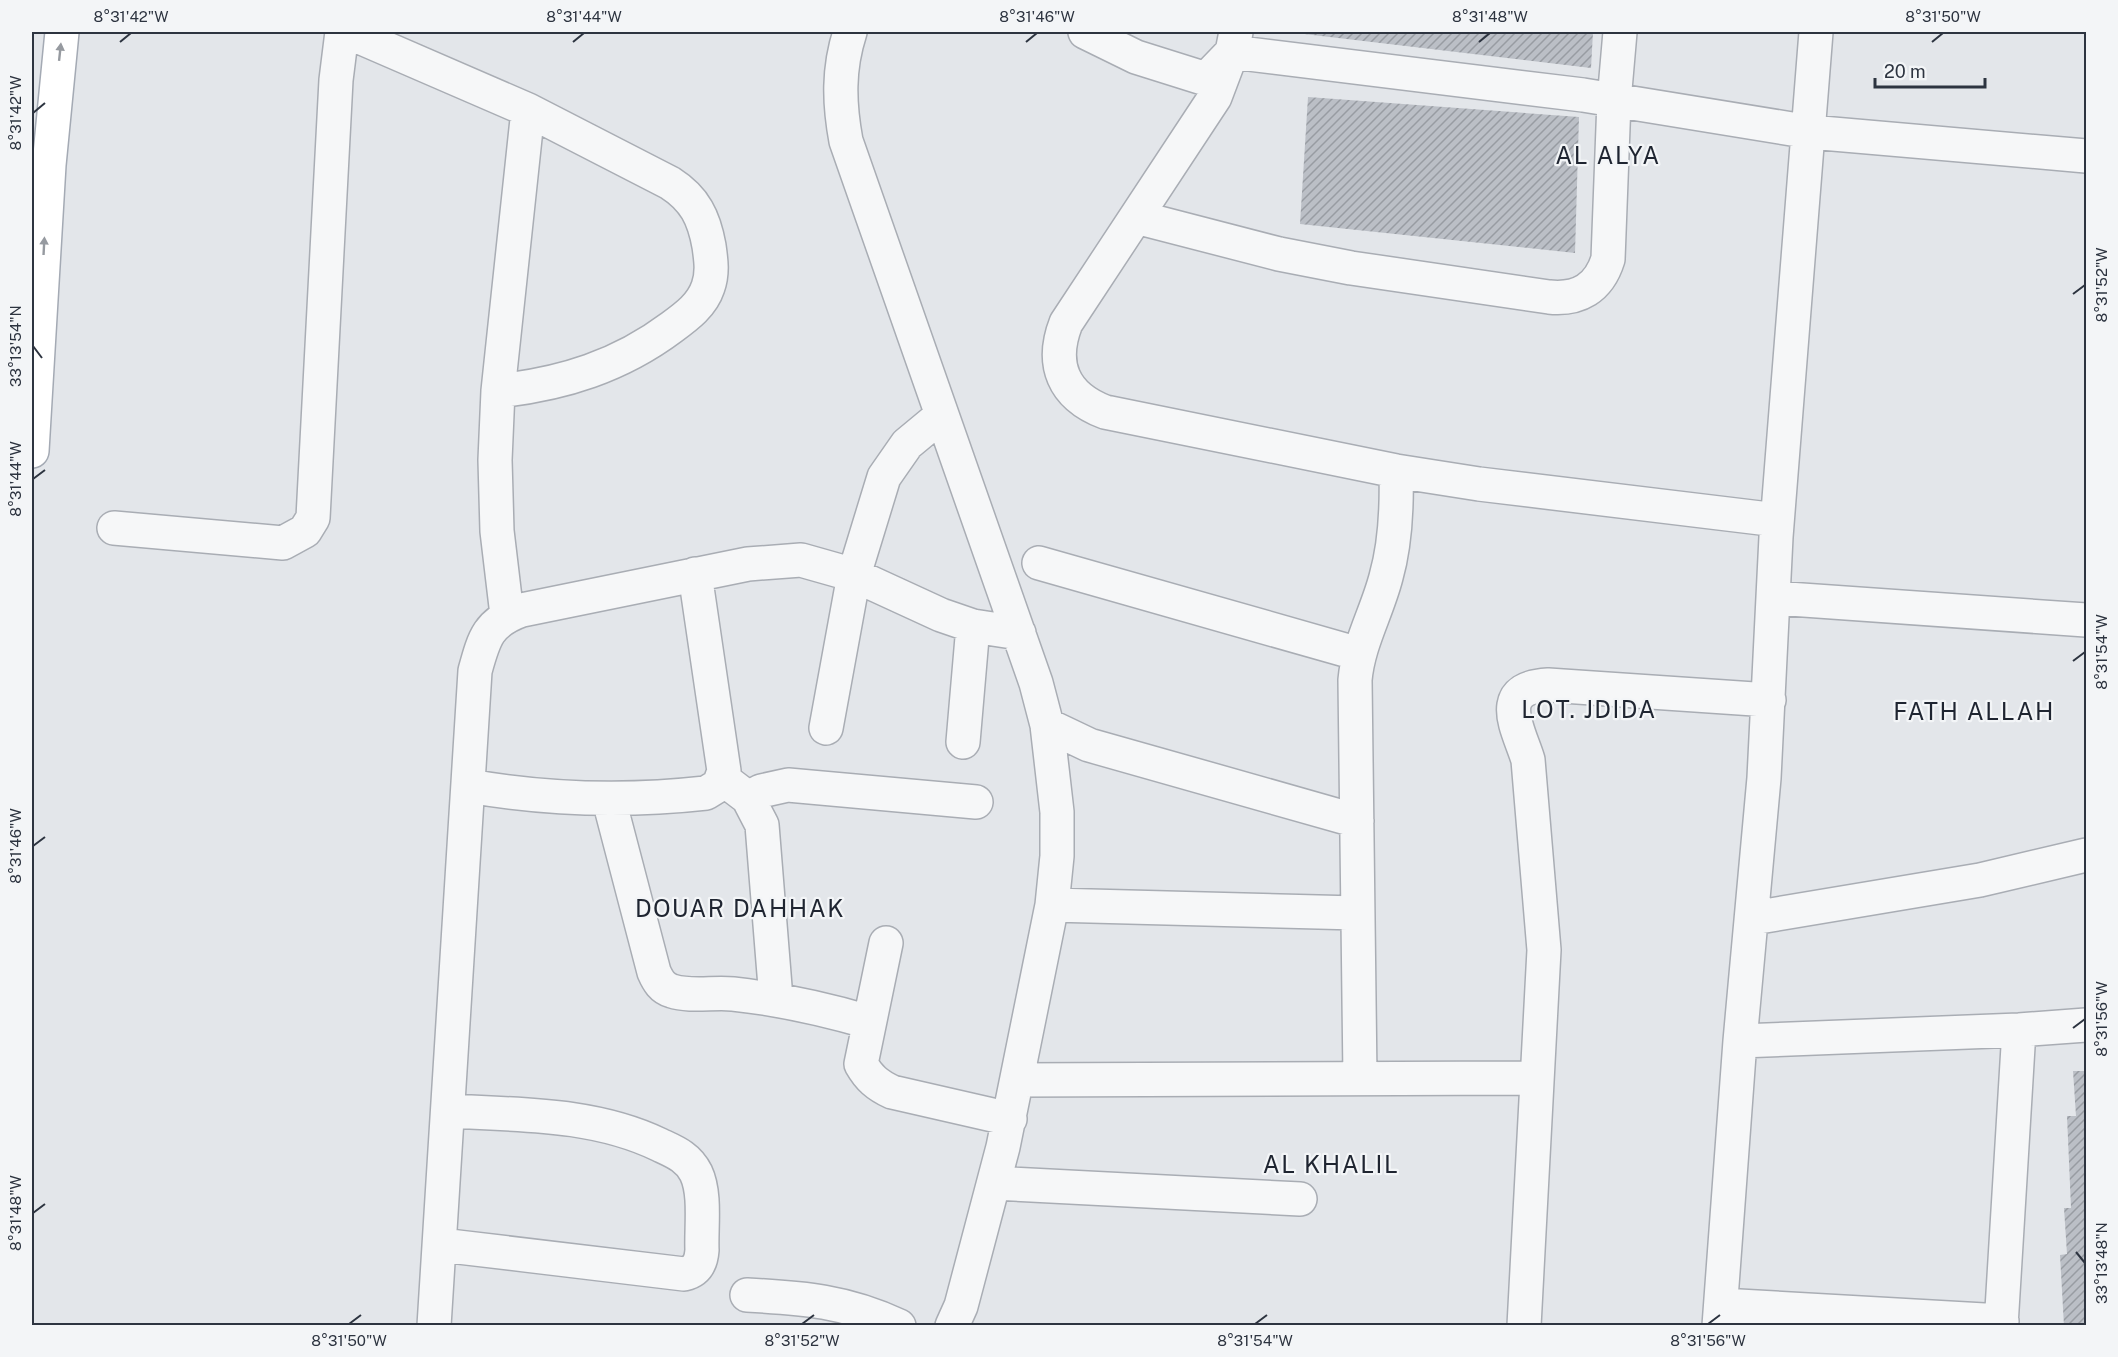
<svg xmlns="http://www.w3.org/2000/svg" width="2118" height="1357" viewBox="0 0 2118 1357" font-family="'Public Sans',sans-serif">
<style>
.building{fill:url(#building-hatch)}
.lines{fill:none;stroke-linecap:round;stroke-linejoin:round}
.minor-casing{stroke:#a9adb4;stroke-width:36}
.major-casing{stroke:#a4aab4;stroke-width:36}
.minor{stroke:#f6f7f8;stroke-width:33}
.major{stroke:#fff;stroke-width:33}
.oneway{fill:#969aa0}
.ticks{fill:none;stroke:#2d3440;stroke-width:2}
.labels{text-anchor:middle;stroke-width:4.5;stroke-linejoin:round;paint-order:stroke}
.quarter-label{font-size:24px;letter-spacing:1.5px;fill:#1f2531;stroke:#f3f5f7}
.neatline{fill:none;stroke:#2d3440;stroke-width:2}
.ticks-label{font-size:15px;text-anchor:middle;fill:#2d3440}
</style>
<defs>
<pattern id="building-hatch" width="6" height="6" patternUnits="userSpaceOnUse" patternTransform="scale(1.5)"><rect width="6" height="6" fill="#bbbfc6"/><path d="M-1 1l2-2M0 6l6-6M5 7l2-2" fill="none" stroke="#989ca2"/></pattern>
</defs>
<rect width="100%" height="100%" fill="#e3e6ea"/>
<path class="building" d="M1296,32H1593L1591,68L1296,33Z
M1308,97L1579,117L1575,253L1300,224Z
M2073,1071H2086V1326H2064L2060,1255L2067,1254L2064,1208H2071L2067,1116H2076Z"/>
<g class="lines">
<g class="minor-casing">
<path id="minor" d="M348,32L528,110L670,183C695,199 704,218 709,246C711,260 713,273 708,287C702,305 687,316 672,327C620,366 563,384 498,391
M850,32C838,69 839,103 846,141L1036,683L1047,725L1057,812V856L1052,905L1003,1147L961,1306L952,1326
M1085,32L1136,57L1206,79L1232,52L1583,95L1810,132L2086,156
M1236,32L1232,52L1215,97L1066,323C1050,364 1063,396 1105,412L1396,471L1479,484L1777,520
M1136,217L1279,254L1351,268L1549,297C1579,300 1599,288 1608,259L1614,101L1620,32
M114,528L283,543L305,531L313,518L336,80L342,32
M1039,563L1359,654
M1774,598L2086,620
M507,615L497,531L495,460L498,391L528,110
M1047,725L1089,745L1357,821
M826,728L854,575L884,477L907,444L942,415
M963,742L973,626
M723,779L748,798L762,825L776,999
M469,786C549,800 625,802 706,793L719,785L724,771L695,574
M748,798L761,791L788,785L976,802
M609,800L654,972C658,981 662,988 672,991C690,997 714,992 733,994C780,999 824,1009 869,1022
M1052,905L1357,913
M1753,918L1980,880L2086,855
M886,943L861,1064C869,1078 877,1085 892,1092L1010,1119
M1740,1041L2019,1030L2086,1025
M1360,1078L1355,680C1358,644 1377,612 1386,577C1396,542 1397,506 1396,471
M1018,1080L1537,1078
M994,1183L1300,1199
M441,1245L684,1274C697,1271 701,1263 702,1250C701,1227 706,1194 696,1173C688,1157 675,1152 660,1145C594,1113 520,1115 448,1111
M747,1295C803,1298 846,1301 899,1326
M1721,1305L2002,1321
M434,1326L475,671C484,638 488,622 522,610L748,564L801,560L854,575L941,615L973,626L1019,633
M1524,1326L1544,950L1528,760C1519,730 1492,688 1548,685L1769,700
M1719,1326L1740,1041L1764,778L1776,537L1816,32
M2001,1326L2019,1030"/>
</g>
<g class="major-casing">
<path id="major" d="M32,451L49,165L62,32"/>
</g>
<use href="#minor" class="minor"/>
<use href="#major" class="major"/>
</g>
<defs><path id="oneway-solid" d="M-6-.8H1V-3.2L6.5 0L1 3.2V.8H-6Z" transform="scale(1.5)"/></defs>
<g class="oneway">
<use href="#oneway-solid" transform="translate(60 52) rotate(-84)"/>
<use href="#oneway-solid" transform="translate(44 246) rotate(-87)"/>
</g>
<path class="ticks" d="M120,42L131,33M573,42L584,33M1026,42L1037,33M1479,42L1490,33M1932,42L1943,33M33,113L45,103M2073,294L2085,285M33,346L42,358M33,479L45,470M2073,661L2085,652M33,846L45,837M2073,1028L2085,1019M33,1213L45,1204M2076,1252L2085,1263M349,1324L361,1315M802,1324L814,1315M1255,1324L1267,1315M1708,1324L1720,1315"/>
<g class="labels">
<g class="quarter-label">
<text x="1608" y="164">AL ALYA</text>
<text x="1589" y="718">LOT. JDIDA</text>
<text x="1974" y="720">FATH ALLAH</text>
<text x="740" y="917">DOUAR DAHHAK</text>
<text x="1331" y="1173">AL KHALIL</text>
</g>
</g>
<rect width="2118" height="1357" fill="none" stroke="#f3f5f7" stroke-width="66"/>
<path d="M1875 78v9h110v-9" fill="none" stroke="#2d3440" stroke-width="3"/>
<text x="1884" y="78" font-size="18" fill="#2d3440" stroke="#f3f5f7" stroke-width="4.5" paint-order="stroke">20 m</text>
<rect x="33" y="33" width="2052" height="1291" class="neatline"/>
<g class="ticks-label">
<text x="131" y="22">8°31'42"W</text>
<text x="584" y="22">8°31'44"W</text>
<text x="1037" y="22">8°31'46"W</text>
<text x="1490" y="22">8°31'48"W</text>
<text x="1943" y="22">8°31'50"W</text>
<text transform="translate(16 113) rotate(-90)" y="5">8°31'42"W</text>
<text transform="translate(2102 285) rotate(-90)" y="5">8°31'52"W</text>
<text transform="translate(16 346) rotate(-90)" y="5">33°13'54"N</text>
<text transform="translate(16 479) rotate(-90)" y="5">8°31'44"W</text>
<text transform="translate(2102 652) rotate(-90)" y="5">8°31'54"W</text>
<text transform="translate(16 846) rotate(-90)" y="5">8°31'46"W</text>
<text transform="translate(2102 1019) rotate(-90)" y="5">8°31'56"W</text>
<text transform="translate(16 1213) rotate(-90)" y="5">8°31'48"W</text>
<text transform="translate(2102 1263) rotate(-90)" y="5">33°13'48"N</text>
<text x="349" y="1346">8°31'50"W</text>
<text x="802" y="1346">8°31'52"W</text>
<text x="1255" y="1346">8°31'54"W</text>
<text x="1708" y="1346">8°31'56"W</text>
</g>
</svg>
